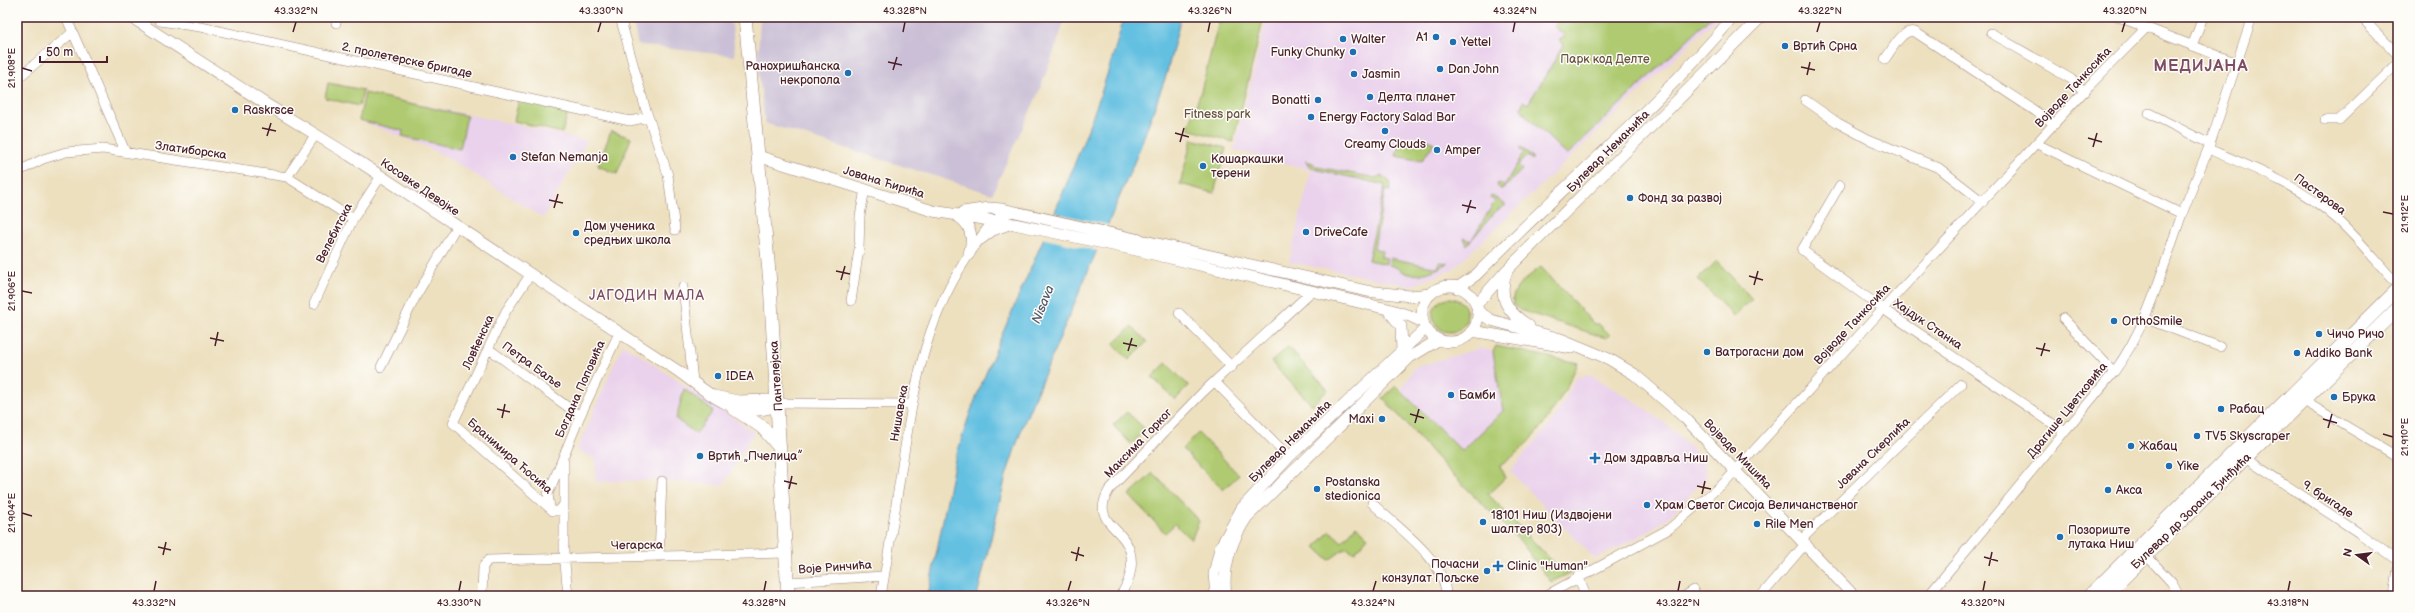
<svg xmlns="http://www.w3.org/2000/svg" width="2415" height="613" viewBox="0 0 2415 613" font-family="'Balsamiq Sans',sans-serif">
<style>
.built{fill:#ead1ec}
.industrial{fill:#cabfd6}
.green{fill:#afca71;stroke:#7c744e}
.water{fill:#63c0e1;stroke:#567086}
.pier{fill:#ede0bf}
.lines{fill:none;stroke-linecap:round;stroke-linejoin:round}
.minor-casing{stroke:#9c8075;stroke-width:10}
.tertiary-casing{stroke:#9c8075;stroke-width:12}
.secondary-casing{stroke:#9c8075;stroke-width:14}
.minor{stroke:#fff;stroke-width:9}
.tertiary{stroke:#fff;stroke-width:11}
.secondary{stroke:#fff;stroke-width:13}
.ticks{fill:none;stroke:#4a1f2b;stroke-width:1.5}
.poi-dot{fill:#1f6fb2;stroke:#fdfcf7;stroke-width:1.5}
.labels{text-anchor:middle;stroke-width:3;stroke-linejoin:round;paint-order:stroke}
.poi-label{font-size:12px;fill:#4a1f2b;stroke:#fdfcf7;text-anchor:start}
.park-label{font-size:12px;fill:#685240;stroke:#fdfcf7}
.street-label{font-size:12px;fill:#4a1f2b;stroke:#fdfcf7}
.water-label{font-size:13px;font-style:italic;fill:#53576b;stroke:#fdfcf7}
.quarter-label{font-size:14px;letter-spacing:1px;fill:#7e4c66;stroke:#fdfcf7}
.district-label{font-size:16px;font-weight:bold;letter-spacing:1px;fill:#7e4c66;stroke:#fdfcf7}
.neatline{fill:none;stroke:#4a1f2b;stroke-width:1.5}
.ticks-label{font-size:10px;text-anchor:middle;fill:#4a1f2b}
</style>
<rect width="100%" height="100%" fill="#fdfcf7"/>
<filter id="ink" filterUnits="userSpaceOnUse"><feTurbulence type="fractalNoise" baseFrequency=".025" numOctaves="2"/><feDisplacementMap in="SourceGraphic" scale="8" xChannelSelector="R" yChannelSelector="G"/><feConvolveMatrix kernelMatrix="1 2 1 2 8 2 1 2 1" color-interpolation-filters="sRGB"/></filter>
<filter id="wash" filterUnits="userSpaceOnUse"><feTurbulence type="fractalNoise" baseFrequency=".012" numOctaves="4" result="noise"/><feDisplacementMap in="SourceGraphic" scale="16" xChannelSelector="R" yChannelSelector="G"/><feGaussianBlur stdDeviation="0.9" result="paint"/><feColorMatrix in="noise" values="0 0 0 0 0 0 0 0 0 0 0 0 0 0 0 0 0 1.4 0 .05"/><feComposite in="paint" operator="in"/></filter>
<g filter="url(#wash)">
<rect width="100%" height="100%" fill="#ede0bf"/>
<path class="built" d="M1267,17H1718L1453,269L1411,286L1289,262L1311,170L1234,150Z
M365,93L541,130L587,141L543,218L457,163L427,147L359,120Z
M623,344L754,432L723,485L653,480L595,482L596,459L577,450Z
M1481,348L1493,352L1503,411L1462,451L1401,390L1415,367Z
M1589,374L1631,399L1666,424L1703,458L1707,476L1668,518L1639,537L1595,559L1510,471L1554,419L1576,378Z"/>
<path class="industrial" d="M632,17H729L728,23L732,24L735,56L638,45Z
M760,17H1065L1058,41L1038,94L992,194L765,123L758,66Z"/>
<path class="green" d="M1220,17H1264L1233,142L1188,129L1201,91Z
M1562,17H1711L1567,155L1525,115L1521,108L1523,101L1528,104L1564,45L1559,41L1564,35L1554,26Z
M328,83L363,90L359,106L325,98Z
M365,93L467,116L460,149L402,136L403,131L359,120Z
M519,100L568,112L562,133L514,121Z
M611,131L631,138L617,174L598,166Z
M1423,137L1434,143L1422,161L1396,156L1399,145L1412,144Z
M1192,139L1226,148L1214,193L1180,184Z
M1521,147L1532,157V160L1527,156L1518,165L1522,170L1502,189H1500L1497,186L1498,183L1504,186L1524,152L1519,149Z
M1305,161L1313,163L1317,167L1376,178L1381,175L1390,182L1391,191L1385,190L1374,248L1382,251L1381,257L1387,258L1386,264L1368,260L1385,185L1314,169Z
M1491,195L1506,205L1496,211L1467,245L1464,238L1471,241L1495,201L1490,198Z
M1390,258L1438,268L1440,262L1448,263C1437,270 1418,278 1406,273C1399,270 1396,266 1389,265Z
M1717,261L1752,299L1734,317L1698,279Z
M1541,267L1594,324H1599L1610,335L1606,338L1520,310L1513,305C1510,288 1528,277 1541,267Z
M1433 315a17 17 0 1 1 34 0a17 17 0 1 1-34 0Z
M1132,326L1147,342L1129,360L1113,344Z
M1496,346L1578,363C1560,403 1538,440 1500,466L1505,478L1488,494L1557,566L1560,564L1572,572L1551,582L1521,542L1448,470L1383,398L1396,386L1462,451L1503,411L1493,352Z
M1288,347L1328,390L1312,405L1271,362Z
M1166,363L1189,386L1175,400L1152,377Z
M684,389L713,411L696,434L676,419Z
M1127,412L1146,430L1131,444L1113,425Z
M1198,433L1239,475L1223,490L1182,449Z
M1153,473L1199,521L1191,540L1175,524L1165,533L1129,495Z
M1356,526L1368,537L1354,553L1347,547L1329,560L1315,547L1330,531L1342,542Z"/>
<path class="water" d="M1124,17H1181L1166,76L1138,153L1023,425L1006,476L977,596H928L955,459L970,413C1021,281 1088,155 1124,17Z"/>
<path class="pier" d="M1052,212L1109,225L1098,251L1041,238Z"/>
</g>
<g filter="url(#ink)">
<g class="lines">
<g class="minor-casing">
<path id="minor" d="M66,17L126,153
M571,17H574
M620,17L645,107L668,175L675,230
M2119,17L2237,63
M2361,17L2398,55
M160,21L206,28L630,121L648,117
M336,23L337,17
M1991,33L2071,79L2085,92
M2192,46L2203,17
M1885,59C1892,50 1902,28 1915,32L2055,124
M17,79L73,32
M1805,100L1838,123L1868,139L1939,168L1983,202
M2149,113L2210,144
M2325,120H2339L2398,63
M2208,149C2254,168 2301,186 2338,220C2360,240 2378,264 2398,285
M17,172L43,159L66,152L103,149L287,177L353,219
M287,177L316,134
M1840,185L1802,250L1883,309L2065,432
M2182,214L2210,144L2252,17
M981,240L993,231L1012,224
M530,275L506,311L453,423L553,511H559L564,504
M683,287L693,382
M851,301L859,249L860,216L865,189
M314,304L353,219L381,176
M1179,313L1232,367
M2063,318L2114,372
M2144,318L2220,347
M489,349L580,416
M381,367L416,296L456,227
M1216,383L1289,457
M2304,401L2398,457
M778,403L912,404
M2245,458L2359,533L2398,561
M564,462V552L568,596
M1372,503C1396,527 1446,559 1446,596
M550,508L548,494L580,416L619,333
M1802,539L1961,384
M2146,555L2172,583L2179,596
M659,557L662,481
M1578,576L1586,596
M788,582L884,576
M482,596L483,567L488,560L787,553
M881,596C889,550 896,504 903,459C916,379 926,314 975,246C986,230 992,216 1014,212
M1120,596C1132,579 1137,555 1123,538C1118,531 1108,524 1105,516C1101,508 1105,497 1109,490L1202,393L1311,292
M1545,596L1669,529L1725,482L1883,309L2089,86L2146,28
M1685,596L1694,590
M1761,596L1806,543
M1928,596L2114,372C2148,326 2163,267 2182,214L2037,144
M2394,596L2398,568"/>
</g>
<g class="tertiary-casing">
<path id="tertiary" d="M131,17L266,104L349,155L678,371C705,390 731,416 765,409C771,408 775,408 778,403L768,400L738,401L714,396
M758,156L933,211L1014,224L1136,250L1388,309L1410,316L1423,322
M963,212L989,208L1002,209L1367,291L1410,296L1431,294
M955,215C971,222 974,238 969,254
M1507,271C1497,298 1507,312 1529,326
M1422 314a28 28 0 1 1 56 0a28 28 0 1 1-56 0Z
M1457,288L1476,275C1561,188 1655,110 1733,17
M1476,305L1507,270L1761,17
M1388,310L1401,326L1402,351
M1477,311L1491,320L1561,339L1609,359L1634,374L1685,418L1854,596
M1472,331L1572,348
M1216,596L1214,574L1220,548L1242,508L1289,457L1426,328
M1226,596C1222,567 1231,541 1247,517L1410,357L1438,340"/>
</g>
<g class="secondary-casing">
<path id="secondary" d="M745,17L770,283L788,596
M733,408L762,427L780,448
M2089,596L2398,289
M2105,596L2398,308"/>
</g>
<use href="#minor" class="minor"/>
<use href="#tertiary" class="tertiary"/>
<use href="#secondary" class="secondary"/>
</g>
</g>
<path class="ticks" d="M293,32L296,22M598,32L601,22M903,32L905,22M1208,32L1210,22M1513,32L1515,22M1817,32L1820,22M2122,32L2125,22M888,62L902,65M1801,67L1815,70M22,68L32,71M893,70L897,57M1807,75L1810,62M262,128L276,131M1175,133L1189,137M267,136L271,123M2088,138L2102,142M1180,142L1184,128M2093,147L2097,133M549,200L563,203M1462,205L1476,208M554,208L558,194M2383,212L2393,214M1467,213L1471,200M836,271L850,274M1749,276L1763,280M841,280L845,266M1754,285L1758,271M22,291L32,293M210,338L224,341M1123,343L1137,346M215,346L218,332M2036,348L2050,351M1128,351L1132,338M2041,356L2045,343M497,409L510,412M1410,414L1424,418M502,418L505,404M2323,419L2337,423M1415,423L1419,409M2328,428L2332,414M2383,434L2393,437M784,481L797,484M1697,486L1711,489M789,489L792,476M1702,494L1705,481M22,513L32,516M158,547L171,550M1071,552L1084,556M163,555L166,542M1984,557L1998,561M1076,561L1079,547M1989,566L1992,552M154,591L156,581M459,591L461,581M764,591L766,581M1068,591L1071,581M1373,591L1376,581M1678,591L1680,581M1983,591L1985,581M2288,591L2290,581"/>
<g class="poi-dot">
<circle cx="1436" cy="37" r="4"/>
<circle cx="1343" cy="39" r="4"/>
<circle cx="1453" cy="42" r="4"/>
<circle cx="1785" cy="46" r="4"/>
<circle cx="1353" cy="52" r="4"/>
<circle cx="1440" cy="69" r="4"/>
<circle cx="848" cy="73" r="4"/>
<circle cx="1354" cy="74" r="4"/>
<circle cx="1370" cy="97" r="4"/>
<circle cx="1318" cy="100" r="4"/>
<circle cx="235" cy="110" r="4"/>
<circle cx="1311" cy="117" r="4"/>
<circle cx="1385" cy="131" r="4"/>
<circle cx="1437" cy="150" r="4"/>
<circle cx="513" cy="157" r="4"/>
<circle cx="1203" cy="166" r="4"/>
<circle cx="1630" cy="198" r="4"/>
<circle cx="1306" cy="232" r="4"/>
<circle cx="576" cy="233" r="4"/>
<circle cx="2114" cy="321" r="4"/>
<circle cx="2319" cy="334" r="4"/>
<circle cx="1707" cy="352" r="4"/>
<circle cx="2297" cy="353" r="4"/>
<circle cx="718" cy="376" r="4"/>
<circle cx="1451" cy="395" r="4"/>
<circle cx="2334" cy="397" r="4"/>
<circle cx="2221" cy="409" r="4"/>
<circle cx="1382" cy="419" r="4"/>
<circle cx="2197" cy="436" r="4"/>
<circle cx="2131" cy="446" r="4"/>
<circle cx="700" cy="456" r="4"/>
<path d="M1593 452h4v4h4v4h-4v4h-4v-4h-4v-4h4z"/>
<circle cx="2169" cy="466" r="4"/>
<circle cx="1317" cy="489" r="4"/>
<circle cx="2108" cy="490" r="4"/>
<circle cx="1647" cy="505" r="4"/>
<circle cx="1483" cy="522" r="4"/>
<circle cx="1757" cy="524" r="4"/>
<circle cx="2060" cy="537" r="4"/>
<path d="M1496 560h4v4h4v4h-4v4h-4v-4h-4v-4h4z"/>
<circle cx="1487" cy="571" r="4"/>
</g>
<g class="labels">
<g class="poi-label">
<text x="1428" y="41" text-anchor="end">A1</text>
<text x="1351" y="43">Walter</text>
<text x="1461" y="46">Yettel</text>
<text x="1793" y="50">Вртић Срна</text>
<text x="1345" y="56" text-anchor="end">Funky Chunky</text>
<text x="840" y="70" text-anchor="end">Ранохришћанска<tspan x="840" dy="14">некропола</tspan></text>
<text x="1448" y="73">Dan John</text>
<text x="1362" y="78">Jasmin</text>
<text x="1378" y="101">Делта планет</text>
<text x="1310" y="104" text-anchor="end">Bonatti</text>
<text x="243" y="114">Raskrsce</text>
<text x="1319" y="121">Energy Factory Salad Bar</text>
<text x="1385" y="148" text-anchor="middle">Creamy Clouds</text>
<text x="1445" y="154">Amper</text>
<text x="521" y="161">Stefan Nemanja</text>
<text x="1211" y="163">Кошаркашки<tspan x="1211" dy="14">терени</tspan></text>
<text x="1638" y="202">Фонд за развој</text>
<text x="584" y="230">Дом ученика<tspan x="584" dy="14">средњих школа</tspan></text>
<text x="1314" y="236">DriveCafe</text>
<text x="2122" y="325">OrthoSmile</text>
<text x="2327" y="338">Чичо Ричо</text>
<text x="1715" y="356">Ватрогасни дом</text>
<text x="2305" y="357">Addiko Bank</text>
<text x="726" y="380">IDEA</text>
<text x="1459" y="399">Бамби</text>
<text x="2342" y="401">Брука</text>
<text x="2229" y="413">Рабац</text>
<text x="1374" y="423" text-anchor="end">Maxi</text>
<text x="2205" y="440">TV5 Skyscraper</text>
<text x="2139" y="450">Жабац</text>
<text x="708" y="460">Вртић „Пчелица”</text>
<text x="1604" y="462">Дом здравља Ниш</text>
<text x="2177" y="470">Yike</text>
<text x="1325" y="486">Postanska<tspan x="1325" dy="14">stedionica</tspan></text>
<text x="2116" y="494">Акса</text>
<text x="1655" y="509">Храм Светог Сисоја Величанственог</text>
<text x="1491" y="519">18101 Ниш (Издвојени<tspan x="1491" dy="14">шалтер 803)</tspan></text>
<text x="1765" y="528">Rile Men</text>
<text x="2068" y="534">Позориште<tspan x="2068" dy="14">лутака Ниш</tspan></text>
<text x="1479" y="568" text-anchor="end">Почасни<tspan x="1479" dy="14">конзулат Пољске</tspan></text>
<text x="1507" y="570">Clinic "Human"</text>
</g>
<g class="park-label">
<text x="1605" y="63">Парк код Делте</text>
<text x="1217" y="118">Fitness park</text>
</g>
<g class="street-label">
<text transform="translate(407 60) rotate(12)" y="4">2. пролетерске бригаде</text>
<text transform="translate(2073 87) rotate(-47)" y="4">Војводе Танкосића</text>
<text transform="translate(191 150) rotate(8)" y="4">Златиборска</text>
<text transform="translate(1608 151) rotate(-45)" y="4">Булевар Немањића</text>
<text transform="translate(884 182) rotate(17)" y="4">Јована Ћирића</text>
<text transform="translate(420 187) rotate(34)" y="4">Косовке Девојке</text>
<text transform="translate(2320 194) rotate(36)" y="4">Пастерова</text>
<text transform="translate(334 233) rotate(-63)" y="4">Велебитска</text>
<text transform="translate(1852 324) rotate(-47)" y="4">Војводе Танкосића</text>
<text transform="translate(1928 324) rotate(34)" y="4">Хајдук Станка</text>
<text transform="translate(478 342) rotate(-65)" y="4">Ловћенска</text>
<text transform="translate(532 365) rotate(36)" y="4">Петра Баље</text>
<text transform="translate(776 376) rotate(-94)" y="4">Пантелејска</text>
<text transform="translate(580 389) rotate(-66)" y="4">Богдана Поповића</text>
<text transform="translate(2067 410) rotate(-51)" y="4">Драгише Цветковића</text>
<text transform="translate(899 413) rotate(-80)" y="4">Нишавска</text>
<text transform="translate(1290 441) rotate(-45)" y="4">Булевар Немањића</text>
<text transform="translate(1138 443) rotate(-46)" y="4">Максима Горког</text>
<text transform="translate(1873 453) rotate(-44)" y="4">Јована Скерлића</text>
<text transform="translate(1738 454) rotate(46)" y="4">Војводе Мишића</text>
<text transform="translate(510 456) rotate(41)" y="4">Бранимира Ћосића</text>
<text transform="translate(2328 499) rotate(33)" y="4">9. бригаде</text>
<text transform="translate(2191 511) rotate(-44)" y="4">Булевар др Зорана Ђинђића</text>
<text transform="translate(637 545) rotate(-1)" y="4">Чегарска</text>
<text transform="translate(835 567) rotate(-4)" y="4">Воје Ринчића</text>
</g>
<g class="water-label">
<text transform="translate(1042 304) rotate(-68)" y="5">Nisava</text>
</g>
<g class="quarter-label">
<text x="647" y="300">ЈАГОДИН МАЛА</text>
</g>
<g class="district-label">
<text x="2201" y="71">МЕДИЈАНА</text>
</g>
</g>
<rect width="2415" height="613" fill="none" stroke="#fdfcf7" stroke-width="44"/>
<g transform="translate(2357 555) rotate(284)" stroke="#fdfcf7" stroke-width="3" paint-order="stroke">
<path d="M0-3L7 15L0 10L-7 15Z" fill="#4a1f2b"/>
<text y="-6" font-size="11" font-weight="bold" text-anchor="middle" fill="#4a1f2b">N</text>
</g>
<path d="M40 56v6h67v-6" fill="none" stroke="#4a1f2b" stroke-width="2"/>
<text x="46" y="56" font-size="12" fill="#4a1f2b" stroke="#fdfcf7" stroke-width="3" paint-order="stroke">50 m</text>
<rect x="22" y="22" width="2371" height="569" class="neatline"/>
<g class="ticks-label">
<text x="296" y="14">43.332°N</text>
<text x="601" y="14">43.330°N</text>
<text x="905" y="14">43.328°N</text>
<text x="1210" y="14">43.326°N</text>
<text x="1515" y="14">43.324°N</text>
<text x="1820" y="14">43.322°N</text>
<text x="2125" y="14">43.320°N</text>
<text transform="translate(11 68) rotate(-90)" y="4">21.908°E</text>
<text transform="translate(2404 214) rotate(-90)" y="4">21.912°E</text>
<text transform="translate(11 291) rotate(-90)" y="4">21.906°E</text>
<text transform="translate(2404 437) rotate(-90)" y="4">21.910°E</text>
<text transform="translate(11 513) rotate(-90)" y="4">21.904°E</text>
<text x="154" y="606">43.332°N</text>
<text x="459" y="606">43.330°N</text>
<text x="764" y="606">43.328°N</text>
<text x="1068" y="606">43.326°N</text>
<text x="1373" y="606">43.324°N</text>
<text x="1678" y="606">43.322°N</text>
<text x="1983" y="606">43.320°N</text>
<text x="2288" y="606">43.318°N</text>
</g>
</svg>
